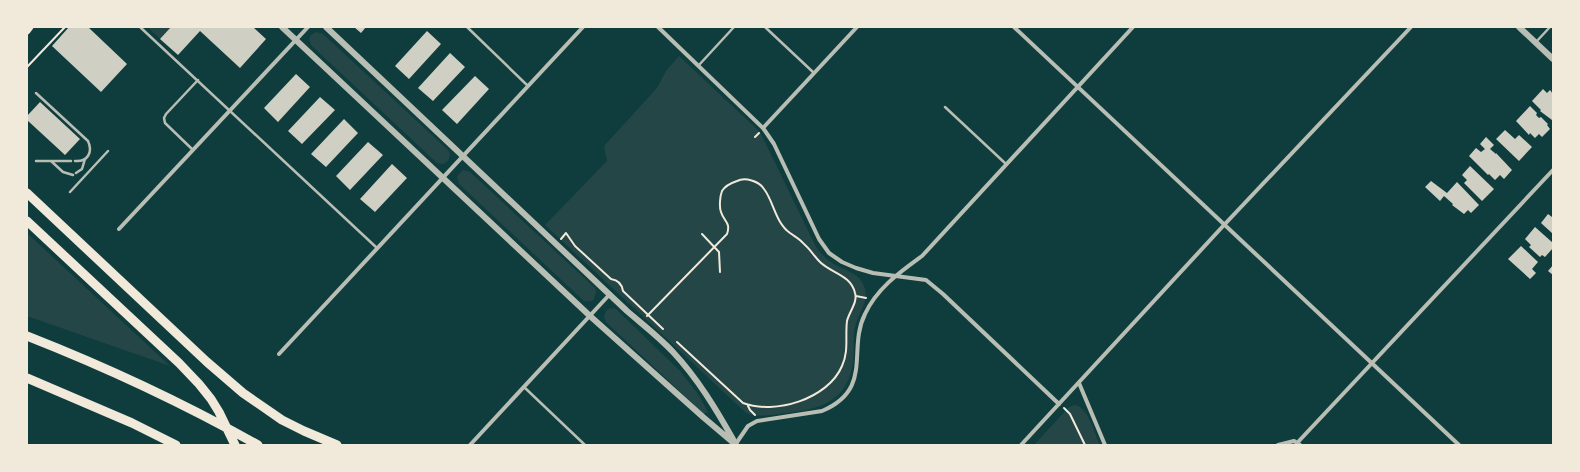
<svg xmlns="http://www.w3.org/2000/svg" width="1580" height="472" viewBox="0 0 1580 472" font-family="'Roboto Serif',serif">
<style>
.green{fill:#244646}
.building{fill:#cfcfc3}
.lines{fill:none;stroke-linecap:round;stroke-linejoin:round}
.path{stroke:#f1e9da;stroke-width:2}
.service{stroke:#b8beb3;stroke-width:2.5}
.minor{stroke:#b8beb3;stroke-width:4}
.tertiary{stroke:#b8beb3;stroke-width:6}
.secondary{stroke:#f1e9da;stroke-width:7}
.motorway{stroke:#f1e9da;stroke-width:9}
</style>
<rect width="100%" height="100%" fill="#0f3d3e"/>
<path class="green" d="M148,27H172L160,39Z
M316,32L323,34L448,150L450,155L448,161L443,164L437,163L312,46L309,40L311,35Z
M679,56L760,132L816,247C820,252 825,258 831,262C842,270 859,272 864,286C870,300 858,314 855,327C852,338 855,351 853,363C847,401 821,409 787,413C775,414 756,419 745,412L545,225L607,161L604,146L657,88L666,71Z
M463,170L470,172L595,288L596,291L594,299L592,301H584L459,184L457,176Z
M27,233L170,366L27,316Z
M610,308L616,309L680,371L698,394L708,412L704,414L606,322L604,317L606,311Z
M1075,405C1089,408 1094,433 1100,445H1034L1069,407Z"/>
<path class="building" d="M69,27H88L127,64L101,92L52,46Z
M171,27H253L266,39L240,68L200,31L178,55L160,39Z
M354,27H366L361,33Z
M427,31L441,44L409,79L395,66Z
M450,53L465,67L433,101L418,88Z
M296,74L310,87L278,122L264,108Z
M475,76L489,89L457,124L442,110Z
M1543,89L1547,93L1550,90L1553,94V118L1552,120L1540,111L1541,110L1532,101Z
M320,97L335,110L302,144L288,131Z
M40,102L80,139L65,155L27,120V116Z
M1530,106L1537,113L1536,115L1539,118L1541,117L1548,124L1547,125L1550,129L1542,137L1539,134L1535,138L1530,133L1529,135L1516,121Z
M344,119L358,133L326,167L311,154Z
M1505,130L1515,139L1519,135L1532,147L1519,161L1496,139Z
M1486,137L1494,145L1490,149L1496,154V153L1512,170L1504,179L1500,175L1495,180L1489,174L1488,175L1469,156L1476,148L1481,152L1485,149L1480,144Z
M368,142L383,155L350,190L336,176Z
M392,164L407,178L375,212L360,199Z
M1470,166L1494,189L1482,201L1464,183L1467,180L1462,175Z
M1431,181L1447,193L1457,182L1479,205L1471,213L1468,210L1464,214L1452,205L1453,204L1444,196L1440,201L1425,187Z
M1548,214L1552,217L1553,215V234L1541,223Z
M1535,227L1553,243V248L1545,257L1542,255L1540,257L1529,247L1531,245L1525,239Z
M1521,246L1538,262L1532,269L1536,273L1530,279L1508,259Z
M1553,265V275L1548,271Z"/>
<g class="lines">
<path class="path" d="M27,67L65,27
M755,137L759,133
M702,234L719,252L720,272
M561,239L566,233L575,246L611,279C618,280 622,284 623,291L663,329
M856,296L866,298
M647,316L727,234C731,222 724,222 721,212C719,207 720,196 722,191C725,186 731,183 737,181C745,177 759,181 764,189C774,202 775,222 790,233C794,236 800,239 804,244C810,249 814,256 820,262C831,273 851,275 855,293C858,302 849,312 847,321C845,337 849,351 842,366C828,399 775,415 743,403L677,342
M748,406L750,410L755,415
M1064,408L1070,414L1085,445"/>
<path class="service" d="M140,27L377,248
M467,27L528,86
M765,27L814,73
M1536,42L1550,27
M699,65L734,27
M36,93L88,141C93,152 88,162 75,161
M945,107L1006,164
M193,150L165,123L164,118L166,114L198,80
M36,161H71
M51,161L63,172L73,175
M76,173L82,169L85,159
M70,192L108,151
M524,387L585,445"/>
<path class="minor" d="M658,27L763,128L774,144L819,239L829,253L842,262L856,268L873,273L926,280L943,294L1059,404
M1014,27L1459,445
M763,128L857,27
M119,229L308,27
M279,354L583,27
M1079,383L1105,445
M1298,442L1553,170
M470,445L610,294
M735,445L748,426L757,421L822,411C874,389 847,350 865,314C877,288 900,272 922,256L1133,27
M1021,445L1224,225L1411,27
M1278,445L1294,441L1300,445"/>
<path class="tertiary" d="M282,27L590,316L703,417L736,445
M326,27L627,311C642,324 659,337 673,352C698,379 716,409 734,441
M1519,27L1553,59"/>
<path class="secondary" d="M27,31L30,27"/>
<path class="motorway" d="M27,193L207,362L243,393L282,420L304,431L337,445
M27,221L179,363L199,384L211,399L219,412L235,445
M27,336C106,367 183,403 258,445
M27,378L132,423L176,445"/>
</g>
<rect width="1580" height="472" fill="none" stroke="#f1e9da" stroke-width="56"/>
</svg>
